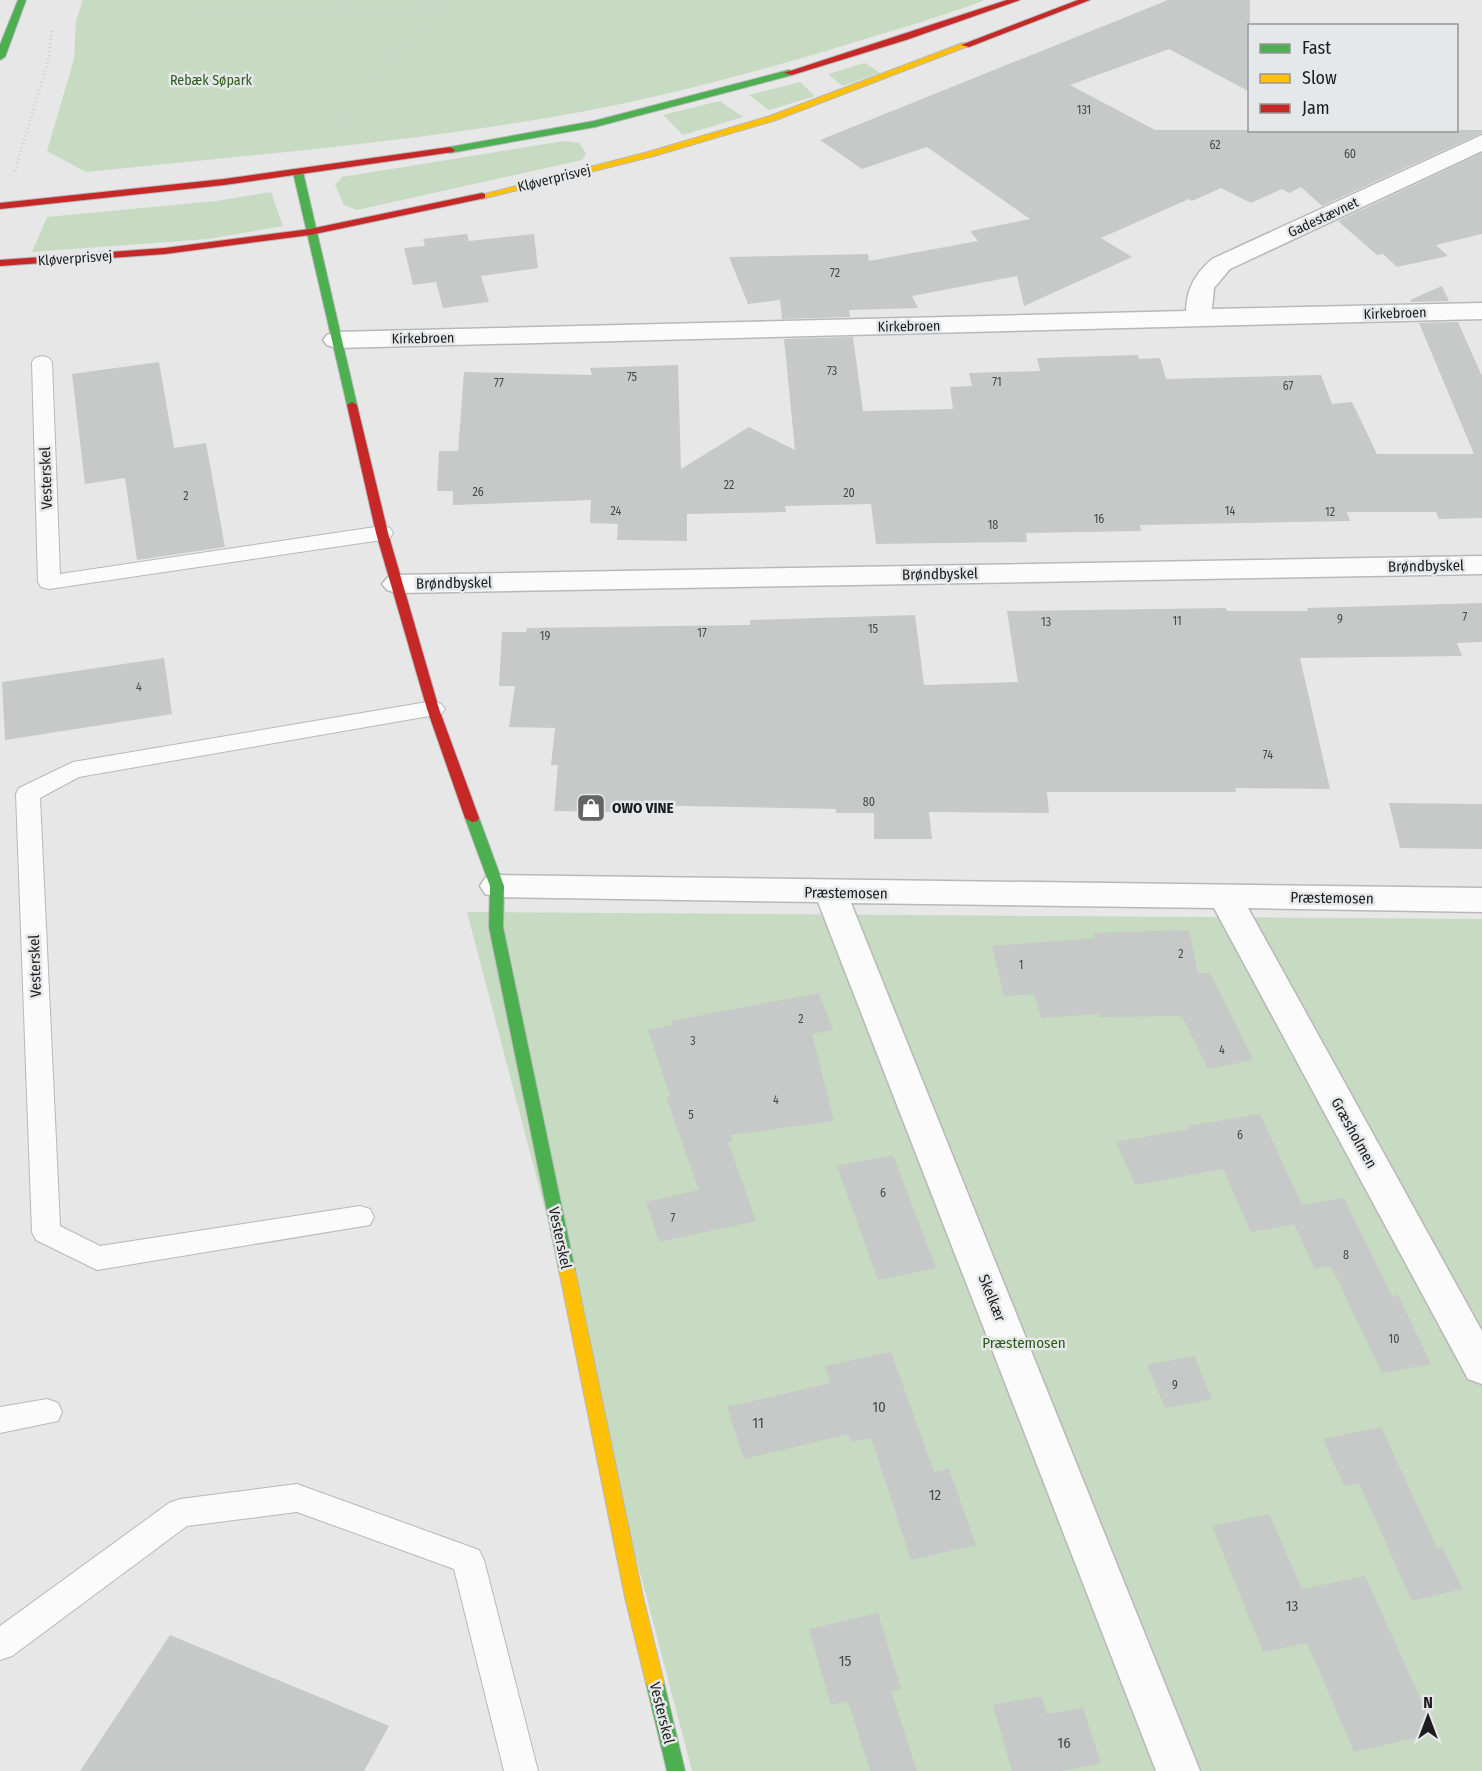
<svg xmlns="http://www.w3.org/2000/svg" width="1482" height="1771" viewBox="0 0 1482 1771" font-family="'Fira Sans Condensed',sans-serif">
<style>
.green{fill:#c7dac2}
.building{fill:#c7c8c8}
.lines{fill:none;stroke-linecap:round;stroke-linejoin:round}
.lane-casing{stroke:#b8b8b8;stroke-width:2}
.street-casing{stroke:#b8b8b8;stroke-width:3}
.fast-casing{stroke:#b8b8b8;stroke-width:2}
.slow-casing{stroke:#b8b8b8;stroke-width:2}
.jam-casing{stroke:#b8b8b8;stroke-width:2}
.path{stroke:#d0d1d1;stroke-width:3;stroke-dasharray:1 3;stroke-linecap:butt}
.lane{fill:#fbfbfc;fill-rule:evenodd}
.street{fill:#fbfbfc;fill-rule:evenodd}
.fast{fill:#4caf50;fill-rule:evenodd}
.slow{fill:#ffc107;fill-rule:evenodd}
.jam{fill:#c62828;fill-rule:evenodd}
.labels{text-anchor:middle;stroke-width:5;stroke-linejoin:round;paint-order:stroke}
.number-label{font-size:12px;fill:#484848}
.far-park-label{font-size:14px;fill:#2b5b19;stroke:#e6e7e9}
.far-street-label{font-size:14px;fill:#1d1d1e;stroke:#e6e7e9}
.street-label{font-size:15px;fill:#1d1d1e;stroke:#e6e7e9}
.poi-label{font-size:15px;font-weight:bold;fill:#1d1d1e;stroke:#e6e7e9;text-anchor:start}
.park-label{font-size:15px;fill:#2b5b19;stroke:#e6e7e9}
.near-number-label{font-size:15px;fill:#484848}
</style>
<rect width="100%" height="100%" fill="#e7e7e8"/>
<path class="green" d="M83,0H985C940,17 894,30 849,44C741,77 633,105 522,122C377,145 232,157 86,172L47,151L74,59L76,21Z
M865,63L880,73L842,86L828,74Z
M800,82L815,96L769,110L749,95Z
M720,101L743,117L683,135L663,115Z
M564,141L579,143L586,153L582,160L357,210L344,205L335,185L342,177Z
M271,192L283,226L208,239L32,252L47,217L216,201Z
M467,912L1482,919V1771H692Z"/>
<path class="building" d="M1168,0H1250V92L1169,49L1070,85L1155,130H1482V133L1322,206L1301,187L1289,193L1282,189L1251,203L1221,188L1192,201L1189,199L1101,238L1132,257L1024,306L1017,276L912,296L918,308L849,310L850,317L782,319L780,300L748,304L729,257L868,254L869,261L978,241L970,231L1030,219L927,147L862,169L820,140Z
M1482,153V234L1436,245L1448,256L1397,267L1383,254L1377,255L1338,221Z
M467,234L469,241L534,234L538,268L481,276L489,302L443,308L436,282L413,285L404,248L425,246L423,239Z
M1442,286L1449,301L1411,302L1410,300Z
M1458,322L1482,376V518L1439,519L1436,512H1347L1350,521L1140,525L1141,531L1026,533L1027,542L876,544L871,504L785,506L786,512L687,514V541L617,540L618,524L590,523L591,500L453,505V491H437L439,451H458L464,372L592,375L590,368L678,365L681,469L749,427L795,450L784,339L853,337L863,411L953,409L950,387L972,386L969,373L1040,371L1037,358L1138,355L1139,359L1160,358L1166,379L1321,375L1332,404L1352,402L1377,454H1474L1419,323Z
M159,362L174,448L206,443L225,547L137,560L125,478L85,484L72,374Z
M1482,603V642L1457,643L1462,656L1300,658L1330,789L1235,788L1236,792H1047L1049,813L929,812L932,839H874V813H836V809L633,805V812L554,811L558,765H551L555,728L509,727L515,686H499L502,632H526L527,628L750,625V620L915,615L924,685L1018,682L1007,611L1226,608L1227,611H1308L1307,608Z
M164,658L172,714L5,740L2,682Z
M1389,803L1482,804V849L1400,848Z
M1189,930L1198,973H1210L1253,1060L1208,1069L1182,1016L1099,1017V1014L1041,1018L1034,994L1004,996L992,946L1095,938L1094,933Z
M819,993L833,1030L812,1034L834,1121L730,1135L733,1141L728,1142L756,1221L659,1242L646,1202L699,1190L666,1097L670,1096L648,1030L672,1025L671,1021Z
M1260,1114L1302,1205L1344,1198L1392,1296L1398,1295L1431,1364L1382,1373L1331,1266L1315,1269L1294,1224L1251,1232L1223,1169L1135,1185L1116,1142L1189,1129L1188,1126Z
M893,1155L936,1268L878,1280L837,1166Z
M891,1352L934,1472L949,1469L976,1545L911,1560L871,1438L851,1442L848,1434L744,1459L727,1407L831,1383L825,1366Z
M1194,1356L1212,1399L1165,1408L1147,1365Z
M1381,1427L1437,1548L1442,1547L1463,1589L1412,1601L1359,1483L1344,1486L1323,1439Z
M1269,1514L1302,1589L1365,1576L1436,1733L1354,1752L1307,1643L1263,1652L1212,1526Z
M878,1613L901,1689L891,1691L917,1771H870L848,1701L831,1705L809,1629Z
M170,1635L389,1726L364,1771H80Z
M1041,1696L1047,1714L1083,1708L1101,1763L1062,1771H1012L993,1705Z"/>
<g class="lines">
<g class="lane-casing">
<path id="lane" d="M42,356L49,358L52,362L60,574L382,526L390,528L393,533L390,538L382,540L49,589L41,587L38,582L32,362L35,358Z
M433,701L441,704L445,709L441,714L79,777L40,798L60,1226L100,1246L360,1206L370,1209L374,1217L370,1225L97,1270L36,1240L32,1232L16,794L19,788L73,762Z
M47,1399L58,1403L62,1412L58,1421L0,1433V1407Z
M297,1484L479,1550L484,1560L538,1771H504L454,1569L297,1512L187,1526L12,1656L0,1660V1626L169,1503L180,1499Z"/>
</g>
<g class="street-casing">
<path id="street" d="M1482,135V151L1230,269L1214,288L1212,309L1482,303V319L336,348L327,345L323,340L327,335L336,332L1186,311C1187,288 1195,274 1212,259Z
M1482,556V574L397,593L387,590L382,584L387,578L397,575Z
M497,875L1482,888V912L1248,908L1482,1331V1384L1468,1379L1214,908L851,903L1200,1771H1156L818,902L497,897L485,894L480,886L485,878Z"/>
</g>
<g class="fast-casing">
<path id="fast" d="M18,0H26L5,57L0,60V45Z
M789,70L794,73L792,75L595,127L450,153L445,150L450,147L594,121Z
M298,169L303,172L357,405L352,408L347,405L293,172Z
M472,814L479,818L504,886L503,927L575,1270L572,1274L567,1276L562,1274L559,1270L489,927L490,886L465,818Z
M655,1675L661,1677L664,1683L685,1771H667L646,1683L649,1677Z"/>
</g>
<g class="slow-casing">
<path id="slow" d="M963,43L971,45L776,120L654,156L482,199L477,196L648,152L770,116Z
M567,1264L572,1266L575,1270L643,1597L664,1683L661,1689L655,1691L649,1689L646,1683L625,1597L559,1270L562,1266Z"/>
</g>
<g class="jam-casing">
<path id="jam" d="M1007,0H1020L906,40L792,75L784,73Z
M1078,0H1090L969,47L961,45Z
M450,147L455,150L453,152L224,185L0,209V203L224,179Z
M482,193L485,194V198L310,235L165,254L0,266V260L165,248L310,229Z
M352,402L357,405L388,533L439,709L479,818L477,821L472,822L465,818L427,709L376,533L347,405Z"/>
</g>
<path class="path" d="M182,9L447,8
M338,132L344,0
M343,132L357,102L386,61L455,0
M15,171L48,61L52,31"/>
<use href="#lane" class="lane"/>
<use href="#street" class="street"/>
<use href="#fast" class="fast"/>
<use href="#slow" class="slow"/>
<use href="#jam" class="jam"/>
</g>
<defs>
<g id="shop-square" transform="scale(1.5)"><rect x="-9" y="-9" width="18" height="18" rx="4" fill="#646465" stroke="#e6e7e9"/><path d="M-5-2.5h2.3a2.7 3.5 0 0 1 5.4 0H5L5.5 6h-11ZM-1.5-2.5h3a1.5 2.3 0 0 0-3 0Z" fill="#fff"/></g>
</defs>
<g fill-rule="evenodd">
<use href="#shop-square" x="591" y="808"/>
</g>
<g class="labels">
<g class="number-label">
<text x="1084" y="114">131</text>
<text x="1215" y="149">62</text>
<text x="1350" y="158">60</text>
<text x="835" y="277">72</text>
<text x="832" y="375">73</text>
<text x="632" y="381">75</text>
<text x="997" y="386">71</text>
<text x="499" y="387">77</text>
<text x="1288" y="390">67</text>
<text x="729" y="489">22</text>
<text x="478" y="496">26</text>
<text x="849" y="497">20</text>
<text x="186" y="500">2</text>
<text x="616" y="515">24</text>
<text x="1230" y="515">14</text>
<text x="1330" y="516">12</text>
<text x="1099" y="523">16</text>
<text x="993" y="529">18</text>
<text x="1465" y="621">7</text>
<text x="1340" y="623">9</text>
<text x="1177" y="625">11</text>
<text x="1046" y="626">13</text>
<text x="873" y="633">15</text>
<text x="702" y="637">17</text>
<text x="545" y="640">19</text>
<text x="139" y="691">4</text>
<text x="1268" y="759">74</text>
<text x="869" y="806">80</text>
<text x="1181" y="958">2</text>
<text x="1021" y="969">1</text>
<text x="801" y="1023">2</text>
<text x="693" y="1045">3</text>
<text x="1222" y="1054">4</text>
<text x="776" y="1104">4</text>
<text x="691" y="1119">5</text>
<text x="1240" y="1139">6</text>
<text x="883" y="1197">6</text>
<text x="673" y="1222">7</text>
<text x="1346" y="1259">8</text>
<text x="1394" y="1343">10</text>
<text x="1175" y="1389">9</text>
</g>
<g class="far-park-label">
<text x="211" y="85">Rebæk Søpark</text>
</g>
<g class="far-street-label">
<text transform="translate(554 178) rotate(-14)" y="5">Kløverprisvej</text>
<text transform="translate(1323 217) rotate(-25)" y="5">Gadestævnet</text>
<text transform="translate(75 258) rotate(-4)" y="5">Kløverprisvej</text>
<text transform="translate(1395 313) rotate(-2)" y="5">Kirkebroen</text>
<text transform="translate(909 326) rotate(-1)" y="5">Kirkebroen</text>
<text transform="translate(423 338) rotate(-1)" y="5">Kirkebroen</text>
</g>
<g class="street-label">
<text transform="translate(46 478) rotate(-92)" y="5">Vesterskel</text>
<text transform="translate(1426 566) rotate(-1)" y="5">Brøndbyskel</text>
<text transform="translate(940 574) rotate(-1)" y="5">Brøndbyskel</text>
<text transform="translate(454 583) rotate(-1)" y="5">Brøndbyskel</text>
<text transform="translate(846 893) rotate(1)" y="5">Præstemosen</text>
<text transform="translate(1332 898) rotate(1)" y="5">Præstemosen</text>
<text transform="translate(35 966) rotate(-92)" y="5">Vesterskel</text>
<text transform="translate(1354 1133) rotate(61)" y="5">Græsholmen</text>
<text transform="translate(560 1238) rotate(78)" y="5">Vesterskel</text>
<text transform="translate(992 1298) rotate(68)" y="5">Skelkær</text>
<text transform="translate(662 1713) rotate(76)" y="5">Vesterskel</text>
</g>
<g class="poi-label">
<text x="612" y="813">OWO VINE</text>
</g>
<g class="park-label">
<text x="1024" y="1348">Præstemosen</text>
</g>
<g class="near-number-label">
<text x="879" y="1412">10</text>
<text x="758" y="1428">11</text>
<text x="935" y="1500">12</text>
<text x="1292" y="1611">13</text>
<text x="845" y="1666">15</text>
<text x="1064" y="1748">16</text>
</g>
</g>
<rect x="1248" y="24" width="210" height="108" fill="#e6e7e9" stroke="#969698" stroke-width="1.5"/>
<rect x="1260" y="44" width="30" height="9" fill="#4caf50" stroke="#969698" stroke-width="1.5"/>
<text x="1302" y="54" font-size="18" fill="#1d1d1e">Fast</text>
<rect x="1260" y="74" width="30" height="9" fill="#ffc107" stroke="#969698" stroke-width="1.5"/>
<text x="1302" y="84" font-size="18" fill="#1d1d1e">Slow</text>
<rect x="1260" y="104" width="30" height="9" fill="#c62828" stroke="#969698" stroke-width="1.5"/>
<text x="1302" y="114" font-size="18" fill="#1d1d1e">Jam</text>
<g transform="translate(1428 1717)" stroke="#e6e7e9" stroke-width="4.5" paint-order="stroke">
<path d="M0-4.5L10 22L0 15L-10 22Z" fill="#1d1d1e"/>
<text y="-9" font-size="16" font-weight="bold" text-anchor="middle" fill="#1d1d1e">N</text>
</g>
</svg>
